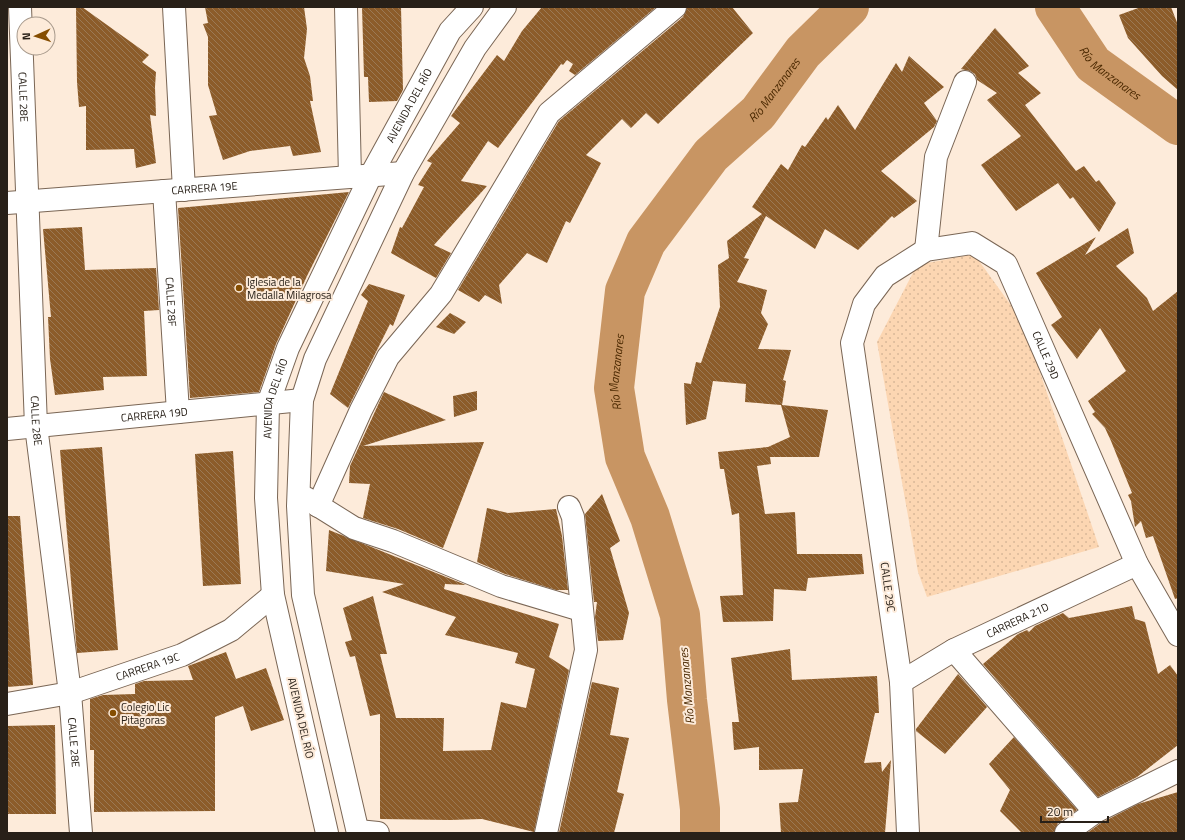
<svg xmlns="http://www.w3.org/2000/svg" width="1185" height="840" viewBox="0 0 1185 840" font-family="'Titillium Web',sans-serif">
<style>
.grass{fill:url(#grass-dots)}
.lines{fill:none;stroke-linecap:round;stroke-linejoin:round}
.river{stroke:#c89563;stroke-width:40}
.building{fill:url(#building-back-hatch)}
.street-casing{stroke:#7a6655;stroke-width:24}
.secondary-casing{stroke:#7a6655;stroke-width:24}
.street{stroke:#fff;stroke-width:22}
.secondary{stroke:#fff;stroke-width:22}
.poi-dot{fill:#854d00;stroke:#fdebda;stroke-width:1.5}
.labels{text-anchor:middle;stroke-width:4;stroke-linejoin:round;paint-order:stroke}
.street-label{font-size:11px;fill:#282018;stroke:#fdebda}
.poi-label{font-size:11px;fill:#282018;stroke:#fdebda;text-anchor:start}
.water-label{font-size:12px;font-style:italic;fill:#4a2800;stroke:#fdebda}
</style>
<defs>
<pattern id="grass-dots" width="8" height="8" patternUnits="userSpaceOnUse"><rect width="8" height="8" fill="#fcd6b2"/><path d="M2 2h.1M6 6h.1" fill="none" stroke="#d8b798" stroke-width="1.8" stroke-linecap="round"/></pattern>
<pattern id="building-back-hatch" width="6" height="6" patternUnits="userSpaceOnUse"><rect width="6" height="6" fill="#8c5c2a"/><path d="M-1 5l2 2M0 0l6 6M5-1l2 2" fill="none" stroke="#9b7955"/></pattern>
</defs>
<rect width="100%" height="100%" fill="#fdebda"/>
<path class="grass" d="M974,254L1023,322L1099,547L927,597L918,572L877,342L917,265Z"/>
<g class="lines">
<g class="river">
<path id="s1" d="M1055,7L1093,64L1178,125"/>
<path id="s2" d="M700,833V809L687,700L680,615L650,517L625,457L614,388L625,291L646,242L711,155L758,113L803,52L849,7"/>
</g>
</g>
<path class="building" d="M76,7H82L149,55L142,62L156,72L155,87L156,116L150,115L156,163L136,168L134,149L86,150V106L79,107L77,82Z
M205,7H304L307,29L304,58L310,76L313,101H310L321,152L293,156L290,146L250,151L223,160L209,116L217,115L208,85V37L203,24L208,23Z
M362,7H401L403,90L397,101L369,102L368,77H364Z
M542,7H656L575,75L569,71L573,64L567,60L563,65L561,64L498,148L488,141L461,181L487,186L434,245L451,253L436,278L391,253L400,227L402,228L424,187L418,185L432,163L427,161L460,123L451,116L497,55L504,61L522,31Z
M687,7H732L753,33L658,124L646,113L631,128L622,119L586,155L601,163L570,223L566,221L547,263L527,253L499,285L502,304L485,295L479,302L458,290L559,121L683,17Z
M1141,7H1171L1178,25V90L1162,76L1128,38L1119,15Z
M995,28L1029,66L1018,73L1041,93L1025,105L1076,171L1084,166L1096,182L1099,180L1116,203L1099,232L1073,197L1070,199L1058,183L1016,211L981,165L1021,136L987,100L997,93L977,80L975,74L970,71L961,69Z
M909,56L944,87L924,103L937,121L934,127L881,171L917,201L894,218L892,216L858,250L825,229L815,249L766,216L744,258L749,259L737,282L767,290L761,313L768,324L758,349L791,350L783,380L786,381L782,405L828,410L819,457H770L771,464L757,466L765,514L795,512L797,554H862L864,574L808,578L806,591L774,589L773,621L723,622L720,596L743,595L739,513L732,515L724,469H720L718,452L768,447L790,437L781,405L745,402L746,384L713,381L706,419L686,425L684,383L691,384L696,362L701,363L720,307L718,265L729,258L727,241L762,214L752,207L781,164L788,170L802,145L805,147L826,117L828,120L838,105L855,130L896,63L902,72Z
M349,192L307,276L276,344L259,392L190,398L178,208Z
M82,227L85,270L156,268L159,310L144,311L147,376L103,377L104,390L55,395L50,359L48,317H51L43,229Z
M1128,228L1134,253L1116,266L1147,298L1153,311L1178,291V598L1175,599L1153,536L1146,538L1141,521L1135,527L1131,501L1128,495L1132,493L1111,441L1105,428L1092,414L1095,412L1088,401L1126,371L1100,328L1077,359L1051,325L1062,317L1036,273L1096,237L1085,255Z
M369,284L405,295L393,326L390,324L348,408L330,394L368,301L361,295Z
M450,313L466,322L454,334L436,327Z
M477,391V410L454,417L453,396Z
M384,392L446,420L363,446L484,442L443,548L398,529L363,518L370,484L349,483L350,466Z
M102,447L118,650L77,653L60,450Z
M233,451L241,584L203,586L195,454Z
M602,494L620,541L610,548L629,613L623,640L598,641L595,617L597,602H594L585,514Z
M487,508L508,513L556,509L562,536L568,590H556L505,574L477,562Z
M7,516H20L33,685L7,687Z
M329,530L466,585L445,584L444,589L559,624L549,657L569,670L534,832L482,819L450,820L380,819V714L370,716L355,656L350,657L345,642L352,640L343,608L373,596L387,654H380L396,718H444L443,751L491,750L501,702L526,708L535,669L515,663L518,653L445,635L456,617L382,592L404,584L326,571Z
M1132,606L1135,619L1145,622L1158,674L1170,665L1178,676V745L1137,777L1098,797L983,664L1018,634L1027,630L1029,632L1035,626L1063,613L1069,618Z
M790,649L792,680L877,676L879,713H875L864,763L881,762L882,772L891,760L885,833H781L779,803L798,802L803,769L759,770V747L734,750L732,722H739L731,658Z
M226,652L236,679L266,668L284,720L251,731L243,706L215,717V811L94,812V750H90V699L103,695L135,694V684L144,681L193,680L188,666Z
M958,674L987,707L945,754L916,731V729Z
M592,682L619,688L610,735L629,738L617,792L624,794L614,833H559Z
M55,725L56,814H7V726Z
M1014,737L1077,810L1058,823L1054,833H1022L1000,811L1010,790L989,764Z
M1178,792V833H1087L1101,823L1138,804Z"/>
<g class="lines">
<g class="street-casing">
<g id="street">
<path id="s3" d="M20,7L36,426L70,693L81,833"/>
<path d="M174,7L184,190"/>
<path d="M346,7L350,177"/>
<path id="s4" d="M164,191L178,412"/>
<path id="s5" d="M7,203L403,173"/>
<path d="M926,250L936,157L965,82"/>
<path id="s6" d="M7,429L302,400"/>
<path d="M306,498L354,528L393,541L501,586L581,610"/>
<path d="M318,506L361,410L388,357L441,294L549,113L675,7"/>
<path d="M954,650L1095,812"/>
<path id="s7" d="M901,682L954,650L1137,564"/>
<path id="s8" d="M7,704L70,693L182,655L231,630L273,595"/>
<path d="M358,831L378,833"/>
<path d="M546,833L586,650L573,517L569,507"/>
<path id="s9" d="M908,833L901,682L852,343L864,304L885,276L926,250L972,243L1006,264L1137,564L1178,635"/>
<path d="M1066,833L1095,812L1178,771"/>
</g>
</g>
<g class="secondary-casing">
<g id="secondary">
<path id="s10" d="M327,833L273,595L266,498L268,404L288,348L371,175L450,31L472,7"/>
<path d="M358,833L303,595L298,506L302,400L315,359L403,173L475,48L505,7"/>
</g>
</g>
<use href="#street" class="street"/>
<use href="#secondary" class="secondary"/>
</g>
<g class="poi-dot">
<circle cx="239" cy="288" r="4"/>
<circle cx="113" cy="713" r="4"/>
</g>
<g class="labels">
<g class="street-label">
<text dy="4" stroke="none"><textPath href="#s3" startOffset="90">CALLE 28E</textPath></text>
<text dy="4" stroke="none"><textPath href="#s10" startOffset="766">AVENIDA DEL RÍO</textPath></text>
<text dy="4" stroke="none"><textPath href="#s5" startOffset="198">CARRERA 19E</textPath></text>
<text dy="4" stroke="none"><textPath href="#s4" startOffset="111">CALLE 28F</textPath></text>
<text dy="4" stroke="none"><textPath href="#s9" startOffset="804">CALLE 29D</textPath></text>
<text dy="4" stroke="none"><textPath href="#s10" startOffset="442">AVENIDA DEL RÍO</textPath></text>
<text dy="4" stroke="none"><textPath href="#s6" startOffset="148">CARRERA 19D</textPath></text>
<text dy="4" stroke="none"><textPath href="#s3" startOffset="414">CALLE 28E</textPath></text>
<text transform="translate(888 587) rotate(82)" y="4">CALLE 29C</text>
<text dy="4" stroke="none"><textPath href="#s7" startOffset="132">CARRERA 21D</textPath></text>
<text dy="4" stroke="none"><textPath href="#s8" startOffset="146">CARRERA 19C</textPath></text>
<text transform="translate(301 718) rotate(77)" y="4">AVENIDA DEL RÍO</text>
<text dy="4" stroke="none"><textPath href="#s3" startOffset="738">CALLE 28E</textPath></text>
</g>
<g class="poi-label">
<text x="247" y="286">Iglesia de la<tspan x="247" dy="13">Medalla Milagrosa</tspan></text>
<text x="121" y="711">Colegio Lic<tspan x="121" dy="13">Pitagoras</tspan></text>
</g>
<g class="water-label">
<text dy="4" stroke="none"><textPath href="#s1" startOffset="87">Río Manzanares</textPath></text>
<text dy="4" stroke="none"><textPath href="#s2" startOffset="807">Río Manzanares</textPath></text>
<text dy="4" stroke="none"><textPath href="#s2" startOffset="472">Río Manzanares</textPath></text>
<text transform="translate(687 686) rotate(-95)" y="4">Río Manzanares</text>
</g>
</g>
<rect width="1185" height="840" fill="none" stroke="#282018" stroke-width="16"/>
<g transform="translate(36 36) rotate(267)"><circle r="19" fill="#fdebda" stroke="#a89a8c"/>
<path d="M0-3L7 15L0 10L-7 15Z" fill="#854d00"/>
<text y="-6" font-size="11" font-weight="bold" text-anchor="middle" fill="#282018">N</text>
</g>
<path d="M1041 816v6h67v-6" fill="none" stroke="#282018" stroke-width="2"/>
<text x="1047" y="816" font-size="12" fill="#282018" stroke="#fdebda" stroke-width="3" paint-order="stroke">20 m</text>
</svg>
